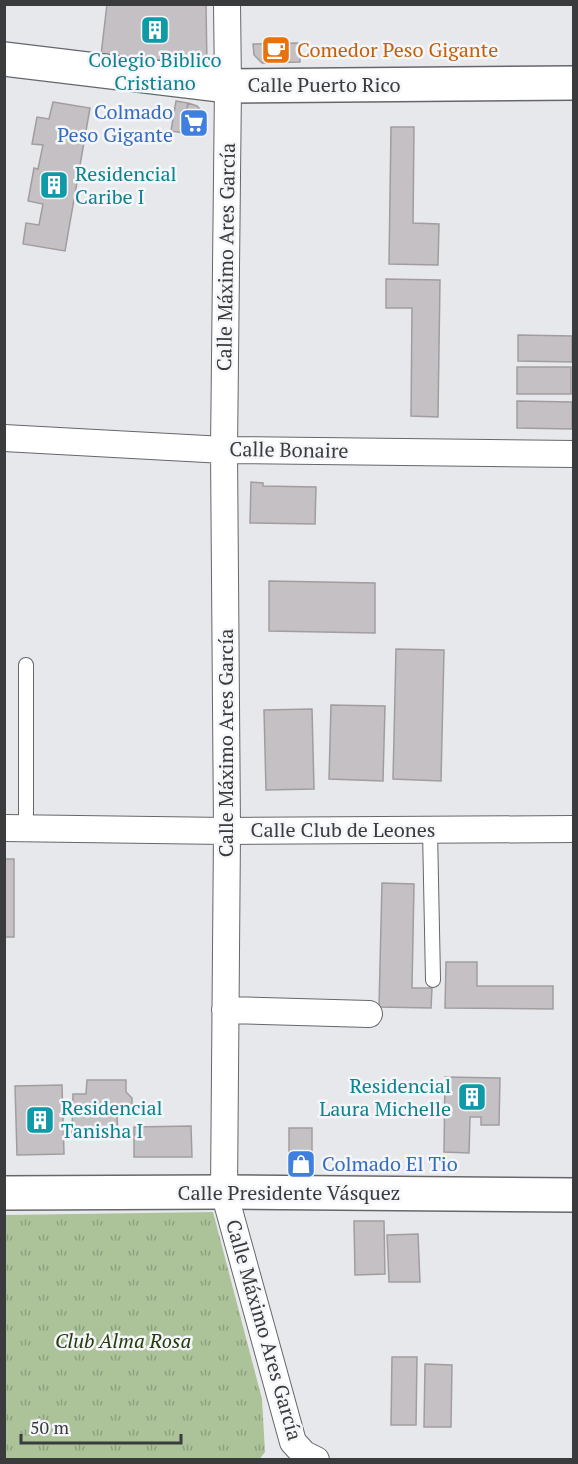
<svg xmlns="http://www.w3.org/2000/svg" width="578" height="1464" viewBox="0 0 578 1464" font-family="'PT Serif',serif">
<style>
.park{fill:url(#park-tufts)}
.building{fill:#c4c0c3;stroke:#a19d9f;stroke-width:1.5}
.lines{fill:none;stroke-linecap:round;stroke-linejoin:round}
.lane-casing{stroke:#66676b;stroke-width:16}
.street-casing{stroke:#66676b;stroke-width:28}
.secondary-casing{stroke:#66676b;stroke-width:36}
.lane{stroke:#fff;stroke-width:14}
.street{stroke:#fff;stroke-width:26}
.secondary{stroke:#fff;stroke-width:33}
.labels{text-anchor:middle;stroke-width:5;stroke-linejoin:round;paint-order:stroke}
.food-label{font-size:20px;fill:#c56008;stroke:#f5f6f9;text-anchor:start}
.culture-label{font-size:20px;fill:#0d838f;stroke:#f5f6f9;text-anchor:start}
.street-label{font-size:20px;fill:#3a3b3c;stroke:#f5f6f9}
.shop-label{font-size:20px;fill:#366cbe;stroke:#f5f6f9;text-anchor:end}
.park-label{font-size:20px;font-style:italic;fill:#253b0b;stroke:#f5f6f9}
</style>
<defs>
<pattern id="park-tufts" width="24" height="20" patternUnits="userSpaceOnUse" patternTransform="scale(1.5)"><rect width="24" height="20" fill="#acc399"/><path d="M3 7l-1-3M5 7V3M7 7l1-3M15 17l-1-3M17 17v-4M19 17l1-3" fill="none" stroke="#8da07e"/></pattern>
</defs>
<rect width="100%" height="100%" fill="#e7e8ec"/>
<path class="park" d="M213,1212L262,1399L265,1452L259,1460L5,1459V1215Z"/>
<path class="building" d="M107,4H206L207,67L101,55Z
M299,43L300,62L262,63L254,55L253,44Z
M176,101L188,103L183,133L171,131Z
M53,102L90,108L65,251L23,244L26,223L39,225L43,204L28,201L34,168L38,169L43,145L32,144L37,117L49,119Z
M188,103L197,106L204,114L202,133H183Z
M391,127H414L413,223L439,224L438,265L389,264Z
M386,279L440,280L438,417L411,416L412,308H386Z
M518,335L572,336V362L518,361Z
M517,367H571V394H517Z
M517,401L572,402V429L517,428Z
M251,482L263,483V486L316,487L315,524L250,523Z
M269,581L375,583V633L269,631Z
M396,649L444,650L441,781L393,779Z
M331,705L385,706L383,781L329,779Z
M312,709L314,789L266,790L264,710Z
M4,859H14V937H4Z
M382,883L414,884L412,988H432L431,1008L379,1007Z
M446,962H477V986H553V1009L445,1008Z
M445,1077L500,1078L499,1125H481V1117H470L469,1153L444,1152Z
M87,1080H126V1092L132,1098V1116H117L118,1134H72L73,1094H86Z
M62,1085L64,1154L17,1155L15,1086Z
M191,1126L192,1157H134V1127Z
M289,1128H312V1169H289Z
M354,1221H384L385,1274L355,1275Z
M418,1234L420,1282H389L387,1235Z
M392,1357H417L416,1425H391Z
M425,1364L452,1365L451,1427H424Z"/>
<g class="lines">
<g class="lane-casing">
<path id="lane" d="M26,665V828
M430,830L433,980"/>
</g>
<g class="street-casing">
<path id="street" d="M227,4L228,86L224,450L227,831L224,1192L293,1442L304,1454L316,1460
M4,438L224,450L574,454
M4,828L227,831L574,829
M225,1010L369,1014"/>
</g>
<g class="secondary-casing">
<path id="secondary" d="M4,59L228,86L574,83
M4,1193L224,1192L574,1195"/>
</g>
<use href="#lane" class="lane"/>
<use href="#street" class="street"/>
<use href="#secondary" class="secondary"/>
</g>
<defs>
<g id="building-square" transform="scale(1.5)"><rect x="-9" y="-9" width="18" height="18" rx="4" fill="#0f9aa8" stroke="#f5f6f9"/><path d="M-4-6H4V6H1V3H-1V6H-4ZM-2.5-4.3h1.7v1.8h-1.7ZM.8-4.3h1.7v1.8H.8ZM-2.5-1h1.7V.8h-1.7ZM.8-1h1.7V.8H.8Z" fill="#fff"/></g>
<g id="cafe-square" transform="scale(1.5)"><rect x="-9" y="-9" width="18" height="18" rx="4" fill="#e8710a" stroke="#f5f6f9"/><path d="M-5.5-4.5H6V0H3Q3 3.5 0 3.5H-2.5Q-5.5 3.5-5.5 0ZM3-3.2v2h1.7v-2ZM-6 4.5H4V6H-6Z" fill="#fff"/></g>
<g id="supermarket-square" transform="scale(1.5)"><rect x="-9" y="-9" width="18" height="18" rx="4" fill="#3f7fe0" stroke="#f5f6f9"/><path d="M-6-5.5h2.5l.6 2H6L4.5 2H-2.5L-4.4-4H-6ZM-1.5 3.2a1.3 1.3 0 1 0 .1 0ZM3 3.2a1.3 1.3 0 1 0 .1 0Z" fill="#fff"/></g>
<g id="shop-square" transform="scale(1.5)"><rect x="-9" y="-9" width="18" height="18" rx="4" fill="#3f7fe0" stroke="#f5f6f9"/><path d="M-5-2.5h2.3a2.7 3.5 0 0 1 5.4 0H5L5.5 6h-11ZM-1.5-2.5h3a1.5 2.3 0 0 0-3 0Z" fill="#fff"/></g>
</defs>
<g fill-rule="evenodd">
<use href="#building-square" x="155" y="30"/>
<use href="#cafe-square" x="276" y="50"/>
<use href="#supermarket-square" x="194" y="123"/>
<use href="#building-square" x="54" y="185"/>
<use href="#building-square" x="472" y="1097"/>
<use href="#building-square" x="40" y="1120"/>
<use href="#shop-square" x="301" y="1164"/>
</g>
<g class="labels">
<g class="food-label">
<text x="297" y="57">Comedor Peso Gigante</text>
</g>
<g class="culture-label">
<text x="155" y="67" text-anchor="middle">Colegio Biblico<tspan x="155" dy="23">Cristiano</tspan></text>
<text x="75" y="181">Residencial<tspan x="75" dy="23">Caribe I</tspan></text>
<text x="451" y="1093" text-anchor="end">Residencial<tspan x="451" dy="23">Laura Michelle</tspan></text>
<text x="61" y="1115">Residencial<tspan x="61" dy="23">Tanisha I</tspan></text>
</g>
<g class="street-label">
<text x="324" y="92">Calle Puerto Rico</text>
<text transform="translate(226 257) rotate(-89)" y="7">Calle Máximo Ares García</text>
<text transform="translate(289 450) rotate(1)" y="7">Calle Bonaire</text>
<text transform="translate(226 743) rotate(-90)" y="7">Calle Máximo Ares García</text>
<text x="343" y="837">Calle Club de Leones</text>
<text x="289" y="1200">Calle Presidente Vásquez</text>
<text transform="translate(264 1330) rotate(74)" y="7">Calle Máximo Ares García</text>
</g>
<g class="shop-label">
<text x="173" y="119">Colmado<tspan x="173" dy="23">Peso Gigante</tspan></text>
<text x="322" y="1171" text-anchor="start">Colmado El Tio</text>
</g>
<g class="park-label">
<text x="123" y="1348">Club Alma Rosa</text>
</g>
</g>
<rect width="578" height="1464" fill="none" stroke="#3a3b3c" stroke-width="12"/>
<path d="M21 1434v9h160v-9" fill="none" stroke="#3a3b3c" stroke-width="3"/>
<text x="30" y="1434" font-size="18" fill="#3a3b3c" stroke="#f5f6f9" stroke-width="4.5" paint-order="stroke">50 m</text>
</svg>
